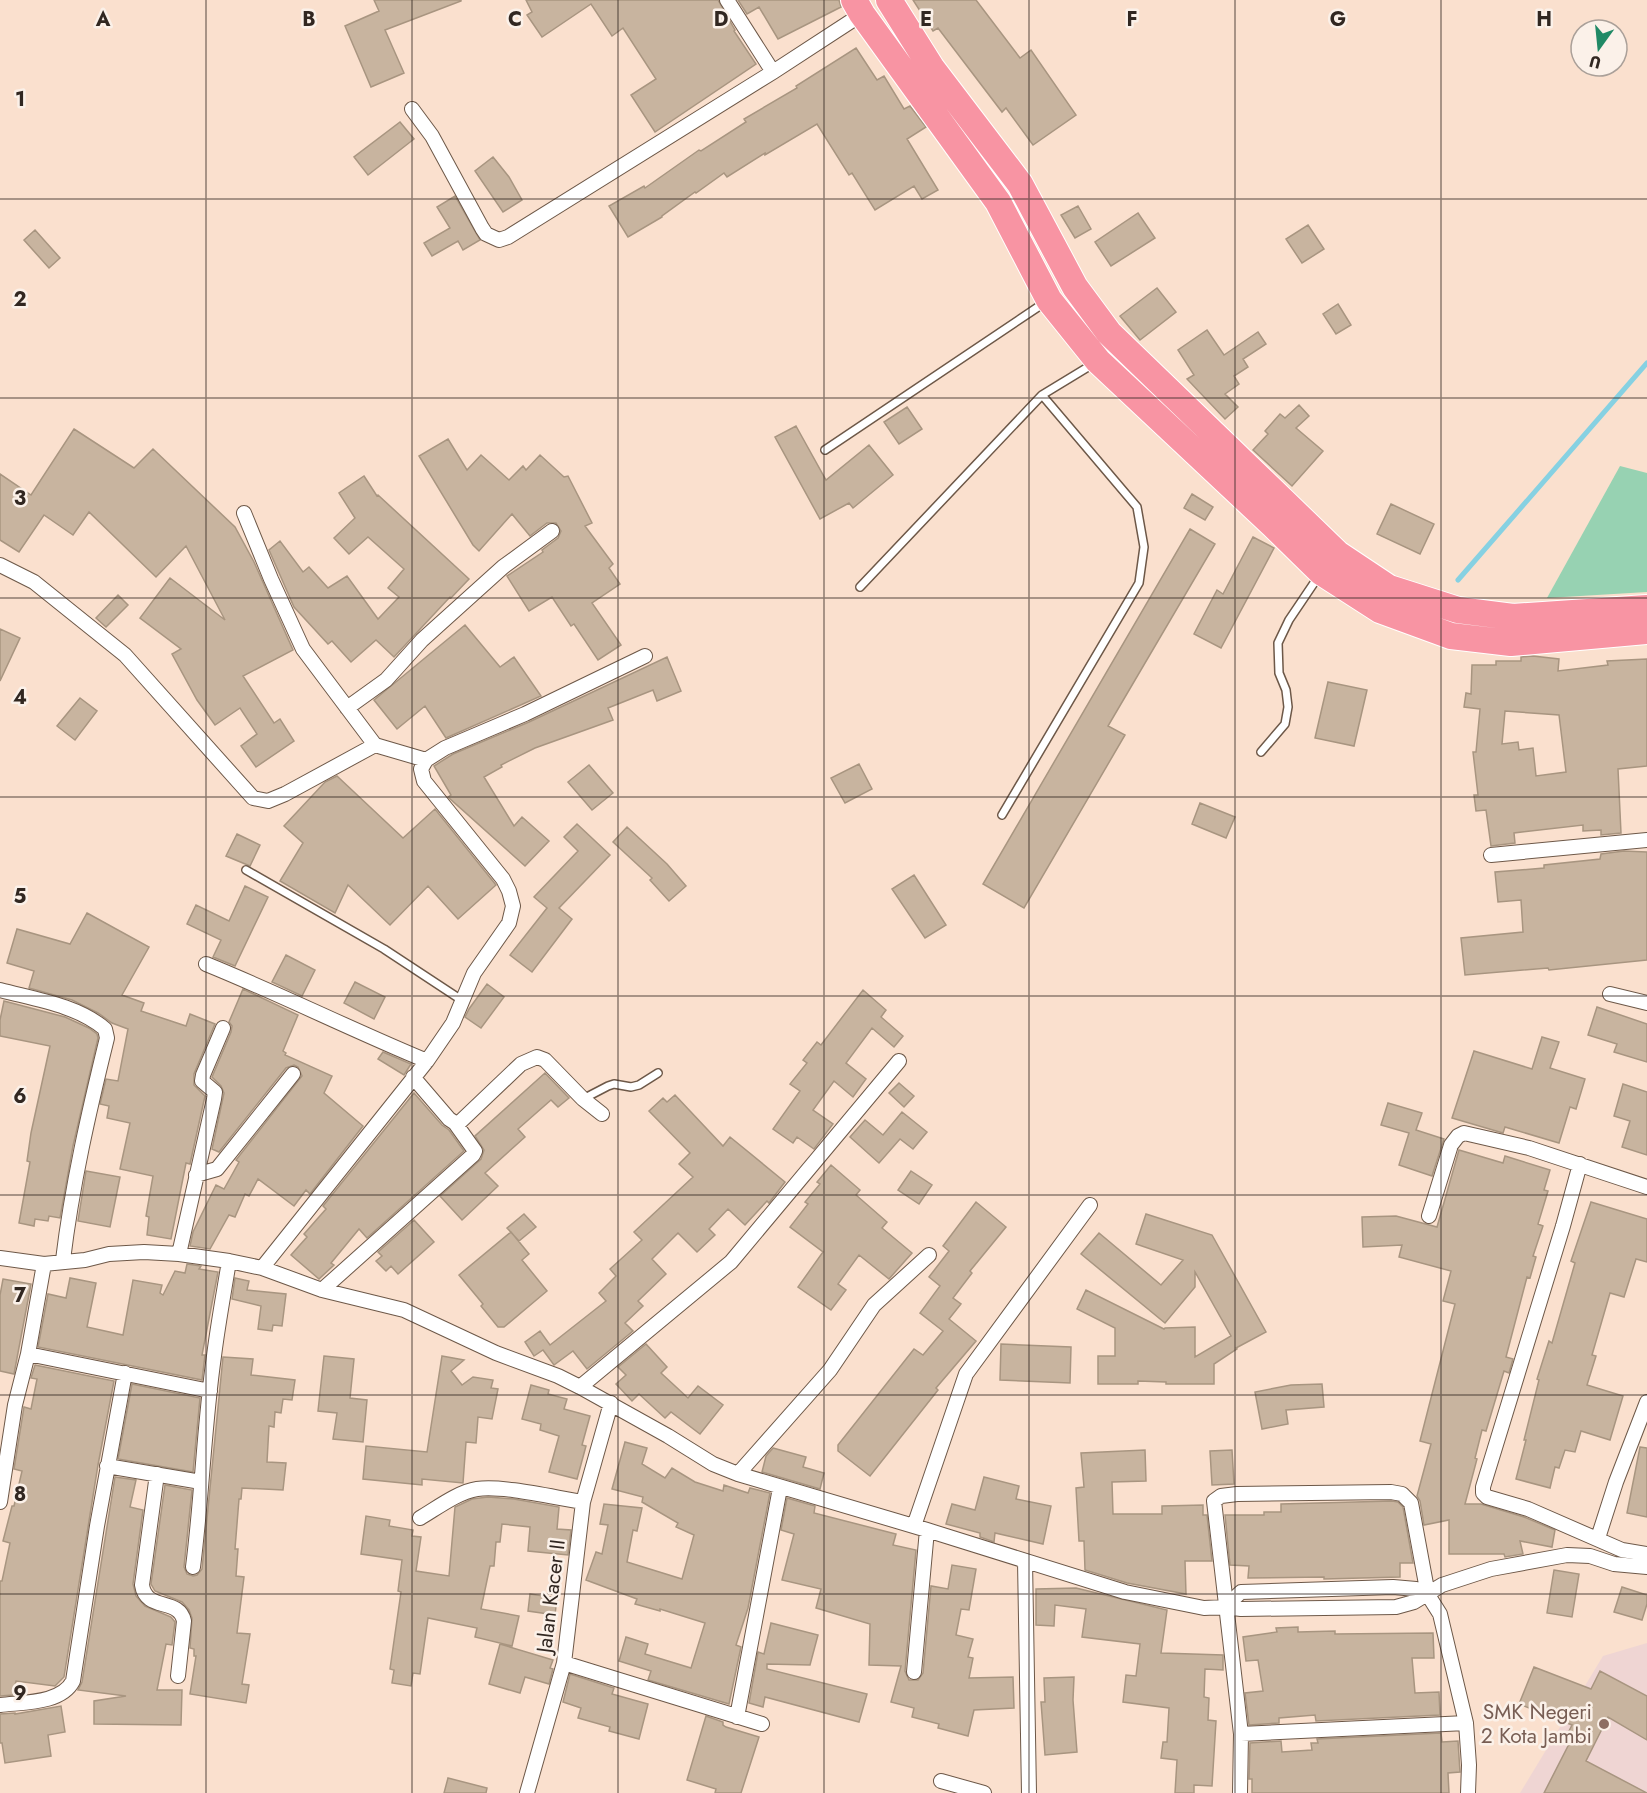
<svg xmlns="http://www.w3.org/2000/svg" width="1647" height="1793" viewBox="0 0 1647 1793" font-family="Jost,sans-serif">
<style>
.education{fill:#efd5d3}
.green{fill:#97d2b2}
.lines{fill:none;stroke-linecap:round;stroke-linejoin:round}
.stream{stroke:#86d1e2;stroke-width:5}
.building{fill:#c8b49f;stroke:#a89580;stroke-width:1.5;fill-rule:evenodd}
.lane-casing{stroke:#6d5848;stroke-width:10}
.street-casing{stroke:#6d5848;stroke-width:16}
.highway-casing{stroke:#fff;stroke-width:28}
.lane{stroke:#fff;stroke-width:7}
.street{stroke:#fff;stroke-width:14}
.highway{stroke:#f894a3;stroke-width:26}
.grid{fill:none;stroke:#312721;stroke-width:1.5;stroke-opacity:0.55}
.education-dot{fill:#8d6e63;stroke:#fbf1e9;stroke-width:2}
.labels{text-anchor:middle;stroke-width:5;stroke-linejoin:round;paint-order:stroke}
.street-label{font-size:21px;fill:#312721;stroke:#fbf1e9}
.education-label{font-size:21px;fill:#785e54;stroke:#fbf1e9;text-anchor:end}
.grid-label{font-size:20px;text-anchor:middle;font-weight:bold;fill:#312721;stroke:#fbf1e9;stroke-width:5;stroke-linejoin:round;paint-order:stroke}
</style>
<rect width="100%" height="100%" fill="#fae0ce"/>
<path class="education" d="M1647,1643V1793H1520L1603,1656Z"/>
<path class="green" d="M1620,466L1647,473V592L1547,598Z"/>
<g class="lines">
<path class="stream" d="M1458,580L1647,363"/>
</g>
<path class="building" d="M374,0H461V1L385,30L404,73L371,87L345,26L379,11Z
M526,0H718L735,30L734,31L756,64L655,132L631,95L656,79L623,28L612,36L591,4L542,37L527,15L532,12Z
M738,0H839L841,7L778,39L759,7L747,14Z
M913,0H976L1020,58L1031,50L1076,115L1033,145L1006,108L1002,112L938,28L933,31Z
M856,48L877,80L884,76L904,109L910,106L926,127L907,139L938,190L922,199L914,186L875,210L852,173L849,175L817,124L765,155V153L727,177L724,173L696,193L695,192L662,216V217L628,237L609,206L644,186L645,188L699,150L701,151L746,122L744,119L797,88L796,86Z
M400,122L414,139L368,175L354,157Z
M493,157L509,177L522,200L503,212L475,171Z
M455,196L480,240L463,250L458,241L432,256L424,243L450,228L437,207Z
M1078,206L1091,229L1075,238L1061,215Z
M1138,213L1155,238L1111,266L1095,242Z
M1308,225L1324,249L1302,263L1286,239Z
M35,230L60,258L49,268L24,240Z
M1157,288L1176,312L1140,340L1120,316Z
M1338,304L1351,325L1336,334L1323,314Z
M1207,330L1224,355L1258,332L1266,344L1243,359L1248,367L1234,376L1239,384L1225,394L1238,407L1225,419L1187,379L1194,375L1178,350Z
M1299,405L1309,416L1296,428L1323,451L1292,486L1253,450L1268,434L1265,431L1280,414L1285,418Z
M907,407L922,429L899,444L884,422Z
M796,426L826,480L869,445L893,475L853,508L849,503L820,519L775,437Z
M74,429L134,468L153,449L235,527L254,562L293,650L243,676L274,723L280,719L294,741L256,767L241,746L257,734L240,708L215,725L197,700L172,654L181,649L140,618L170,578L225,620L186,546L156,577L89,512L73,535L44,515L19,552L0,540V474L31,495Z
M448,439L467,470L481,455L509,480L523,466L526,470L540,455L564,477L568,476L592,523L585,526L613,564L609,568L620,584L592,603L621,645L598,660L574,624L571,626L552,597L529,611L507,576L543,552L542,550L558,538L561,531L556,523H547L530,536L512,514L479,551L473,545L419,456Z
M364,476L377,496L378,495L469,579L451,598L450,597L394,657L376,640L351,662L332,641L328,644L294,607L269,550L280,541L303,572L309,567L328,588L347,576L378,619L399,597L388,588L404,569L368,537L349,554L334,538L355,518L339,493Z
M1192,494L1213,507L1205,520L1184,508Z
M1391,504L1434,524L1420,554L1377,534Z
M1190,529L1215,544L1108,726L1125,735L1024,908L983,884Z
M1253,537L1274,548L1221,648L1194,634L1217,590L1223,594Z
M118,595L128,605L106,627L96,618Z
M465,625L500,667L514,657L541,696L446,738L425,706L397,729L374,700Z
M0,629L20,638L0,681Z
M1533,656L1559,659L1558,671L1608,665L1607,661L1647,659V766L1618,769L1621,833L1601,835V830L1583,831V825L1514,833L1515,843L1491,846L1486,810L1476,811L1474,795H1478L1473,752H1476L1480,709L1464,707L1466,693L1471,694L1472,665H1496V661H1521V657ZM1505,711L1559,715L1566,772L1536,776L1533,748L1519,750L1518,742L1502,744Z
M667,657L681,691L657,701L653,690L608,708L613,720L535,748L501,765L502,767L484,777L514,826L522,817L549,841L525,866L448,797L451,795L434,766L453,754L529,722Z
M1328,682L1367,690L1354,746L1315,738Z
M80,698L97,711L75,740L57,726Z
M859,764L872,789L845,803L831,778Z
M589,765L613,793L592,810L568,782Z
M337,776L403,838L435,809L496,885L458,919L428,886L390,925L348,885L335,913L280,881L303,843L284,826L325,782Z
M1200,803L1235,817L1226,838L1192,824Z
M577,824L610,855L559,908L572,919L532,972L510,955L547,908L534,897L578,851L564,837Z
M627,827L667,864L686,886L669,901L650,880L652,878L613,842Z
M237,834L260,845L250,866L226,856Z
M1624,851L1647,852V960L1549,970L1548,968L1465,975L1461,938L1523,932L1521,900L1498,902L1495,872L1544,868V865L1600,859L1601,854Z
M914,875L946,925L925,938L892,889Z
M245,886L268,897L235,966L213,957L221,940L187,924L196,905L229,921Z
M87,913L149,947L122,995L144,1003L141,1011L186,1026L190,1014L215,1024L194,1074V1085L205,1096L190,1164L186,1163L171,1239L147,1235L149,1217L146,1216L153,1176L120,1169L130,1123L107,1118L109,1106L100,1104L106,1079L118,1081L128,1029L112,1023L98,1013L72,1000L29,988L34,971L7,963L17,929L70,944Z
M286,955L315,970L302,996L272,982Z
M355,982L385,997L374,1019L344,1003Z
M487,984L504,997L481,1028L465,1017L469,1009Z
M243,989L298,1015L283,1051L286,1053L285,1055L332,1076L324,1093L363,1126L310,1194L306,1190L294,1206L258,1179L249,1196L245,1194L235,1217L229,1215L210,1249L190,1246L193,1232L216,1185L224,1189L239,1162L236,1160L302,1076L298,1067L294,1065L286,1068L219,1152L212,1149L224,1093L221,1086L212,1077L231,1032L232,1026L229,1022Z
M863,990L886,1010L881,1017L903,1036L894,1047L872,1028L846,1063L866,1079L853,1097L834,1081L813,1110L833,1124L814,1149L797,1137L793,1143L773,1129L800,1091L790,1084L807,1063L803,1060L817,1042L821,1045Z
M4,1001L65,1017L89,1028L97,1034L98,1038L73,1146L60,1218L49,1216L48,1221L35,1219L34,1226L19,1223L30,1162L27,1161L31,1133L50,1046L0,1036V1020Z
M1597,1007L1647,1024V1062L1614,1052L1617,1044L1588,1035Z
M1542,1037L1559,1042L1550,1068L1585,1079L1576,1109L1570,1107L1559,1143L1505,1127L1503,1133L1452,1118L1474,1051L1532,1069Z
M383,1052L411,1064L404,1075L378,1059Z
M545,1073L569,1098L558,1107L551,1100L518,1129L525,1137L485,1173L498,1186L462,1220L440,1196L481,1159L484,1150L475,1136Z
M899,1083L914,1096L904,1107L889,1093Z
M1623,1084L1647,1092V1155L1622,1147L1630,1121L1614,1116Z
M414,1093L442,1125L449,1130L464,1151L367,1238L359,1229L331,1263L334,1265L319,1279L291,1255L307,1237L304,1234L326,1209L323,1206Z
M675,1095L723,1146L730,1137L785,1182L769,1203L767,1201L745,1225L728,1209L709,1229L715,1235L697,1252L678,1233L652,1259L666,1274L638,1301L643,1306L625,1323L633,1331L587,1369L573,1351L554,1365L543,1350L534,1356L525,1342L540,1331L550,1345L606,1301L599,1293L616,1276L610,1269L642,1240L634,1232L693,1177L679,1164L690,1153L649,1111L663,1098L667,1102Z
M1388,1103L1422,1113L1416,1130L1444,1139L1432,1176L1399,1165L1409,1133L1381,1125Z
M902,1112L927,1132L913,1149L900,1139L879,1163L850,1137L865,1120L883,1135Z
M1459,1150L1503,1163L1505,1156L1550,1170L1544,1190L1548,1191L1538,1224L1543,1226L1533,1256L1536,1257L1530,1278L1527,1277L1506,1357L1513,1359L1509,1373L1504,1371L1486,1431L1482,1430L1475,1458L1477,1459L1465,1504H1481L1524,1517L1555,1530L1552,1547L1520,1541L1523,1554L1505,1557L1504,1554H1449V1520L1424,1525L1420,1501L1417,1496L1431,1444L1420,1441L1455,1304L1443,1301L1451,1271L1399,1257L1402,1245L1363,1247L1362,1217L1396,1216L1437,1227Z
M831,1165L860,1190L856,1195L887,1222L882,1228L912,1253L889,1279L859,1255L838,1284L846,1290L831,1310L798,1287L823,1252L790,1227L808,1204L805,1202L820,1184L817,1182Z
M86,1171L120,1177L110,1227L78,1221Z
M911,1171L932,1185L919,1204L898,1190Z
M976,1202L1006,1227L970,1271L972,1273L953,1298L961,1304L949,1319L976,1341L936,1388L938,1390L870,1476L838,1451V1445L914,1349L923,1355L943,1331L920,1313L940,1286L929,1277L949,1251L943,1246Z
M1591,1202L1647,1219V1262L1636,1259L1624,1297L1610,1293L1592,1355L1596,1356L1587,1385L1623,1396L1610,1440L1581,1431L1575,1452L1565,1450L1559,1468L1555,1467L1550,1488L1516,1479L1526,1440H1524L1539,1380L1537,1379L1549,1341L1552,1343L1575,1263L1571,1261Z
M524,1214L536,1227L519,1241L507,1228Z
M1146,1214L1212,1235L1266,1332L1236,1348L1237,1349L1214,1364V1384H1166V1382L1138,1381V1384H1098V1356H1115V1328L1077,1309L1086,1290L1164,1329L1165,1328L1195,1327V1357L1231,1336L1195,1272V1287L1165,1323L1081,1254L1099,1233L1161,1285L1183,1260L1136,1244Z
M414,1220L434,1242L398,1274L391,1266L386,1271L376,1261L382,1256L378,1252Z
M511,1232L529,1254L522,1260L547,1291L504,1327H498L481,1306L483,1304L459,1275Z
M187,1264L201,1266L199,1269L218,1272L202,1355H205L202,1380L38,1347L48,1294L66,1298L70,1278L96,1283L87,1327L123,1335L133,1280L162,1285L160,1293L163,1295L175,1271L185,1273Z
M235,1278L249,1281L247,1290L286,1294L282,1326L273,1325L272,1331L258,1329L261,1306L232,1299Z
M3,1279L31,1284L14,1374L0,1371V1295Z
M646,1344L667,1367L661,1373L688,1398L698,1386L723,1405L700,1434L671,1412L665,1418L639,1394L632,1401L616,1384L626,1375L618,1367Z
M1001,1344L1071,1347L1070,1383L1000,1380Z
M324,1356L354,1359L350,1398L367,1400L363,1442L333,1439L337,1413L318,1411Z
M442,1356L464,1360L451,1371L462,1385L473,1377L493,1380L491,1388L498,1389L492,1419L478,1417L476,1443L466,1442L463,1483L422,1479V1485L363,1479L366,1446L427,1452Z
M223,1357L253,1359L251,1375L295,1380L292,1400L283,1399L281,1413L275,1412L274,1427L269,1426L267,1462L286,1463L283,1490L242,1488L241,1499H239L235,1549H238L236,1576L244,1577L237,1633L250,1634L242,1684L249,1685L246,1703L190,1694L196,1656H194V1649L190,1648L192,1618L189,1610L182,1602L155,1591L151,1584L165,1485L192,1490L184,1567L187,1574L193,1576L197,1575L202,1569Z
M35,1365L114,1381L98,1465L64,1677L55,1686L16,1681L13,1695L0,1696V1581H2L10,1543L3,1541L12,1506H14L22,1471L14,1469L24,1407L31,1409L37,1379L31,1378Z
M132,1384L200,1398L193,1472L118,1459Z
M1322,1384L1324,1407L1286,1410L1288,1424L1262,1429L1255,1392L1291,1385Z
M531,1385L549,1390L548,1394L567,1399L564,1409L590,1416L582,1445L586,1446L577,1479L549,1472L559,1436L540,1430L541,1424L522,1419Z
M625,1442L647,1448L642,1464L665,1478L672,1468L695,1482L723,1491L724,1485L748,1493L750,1488L770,1493L748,1608L736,1645L741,1647L729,1704L648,1680L651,1671L619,1661L626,1637L648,1644L645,1654L691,1668L705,1623L660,1609V1611L635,1604L637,1599L586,1580L596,1552L602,1554L608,1525L600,1524L604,1504L642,1508L637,1531L633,1530L627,1562L682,1579L694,1535L676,1527L678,1523L642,1502L643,1497L612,1489Z
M1640,1447L1647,1448V1517L1627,1513Z
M773,1448L806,1457L803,1467L824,1473L820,1489L762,1472L766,1456Z
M1145,1450L1146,1481L1112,1482L1113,1514H1162V1506L1203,1505V1515H1207L1212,1561H1185L1186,1594L1127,1583L1085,1570L1084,1541H1079L1076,1488L1084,1487L1081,1453Z
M1232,1450L1234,1484L1212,1485L1210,1451Z
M115,1477L136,1480L130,1507L143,1510L133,1584L136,1596L145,1606L171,1617L175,1622L172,1645L166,1644L157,1690H182L181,1725L94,1724V1701L126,1696L78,1690L82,1682Z
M984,1477L1019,1486L1016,1499L1051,1506L1043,1544L995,1533L994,1542L980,1537V1533L946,1524L952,1504L975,1510Z
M488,1497L514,1499L559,1507L557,1529L571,1530L568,1555L528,1551L530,1527L502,1524L500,1542H496L494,1566H490L481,1609L519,1616L512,1646L475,1637L477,1628L428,1618L420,1674L413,1673L411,1686L392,1683L394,1670L390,1669L401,1592L398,1591L402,1560L361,1554L366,1516L390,1520L389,1526L413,1530L412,1536L421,1537L416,1571L449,1576L455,1507L472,1499Z
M787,1498L815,1506L814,1513L896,1534L893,1545L916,1550L905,1671L909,1680H918L923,1673L931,1586L948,1589L952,1565L976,1569L969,1610L961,1609L956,1635L973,1639L968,1657L973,1658L969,1678L1013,1677L1014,1708L974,1710L968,1736L938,1728L939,1724L912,1717L914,1708L891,1702L901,1666L869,1665L870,1624L816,1608L821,1589L782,1580L794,1534L781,1530Z
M1392,1501L1398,1502L1403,1507L1413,1563H1400V1577L1324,1579V1577L1248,1578L1249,1566L1230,1565L1225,1515H1264V1512H1281V1504Z
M1554,1570L1579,1574L1572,1617L1547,1613Z
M1622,1587L1647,1595V1604L1642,1620L1614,1612Z
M1076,1588L1167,1610L1161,1653L1223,1655V1670L1205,1669L1204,1697L1209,1698L1208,1720L1216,1721L1212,1786L1194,1785V1793H1175L1177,1760L1161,1758L1163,1742H1167L1169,1708L1123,1702L1126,1675L1136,1676L1140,1644L1082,1637L1086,1609L1055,1605L1054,1626L1036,1625V1589Z
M530,1594L557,1598L555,1615L528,1611Z
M771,1623L818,1635L810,1665L767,1664V1669L867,1694L859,1722L765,1697L763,1707L749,1703L758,1652L764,1654Z
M1298,1627V1632L1335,1631V1634L1433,1633L1434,1658H1412L1415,1693L1439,1692L1440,1715L1316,1721L1315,1715L1279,1718V1723L1249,1725L1245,1693L1263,1691L1258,1660L1246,1661L1243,1637L1277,1632L1276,1628Z
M500,1644L553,1660L550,1668L553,1669L549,1684L525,1677L520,1693L489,1684Z
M1534,1667L1591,1689L1600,1671L1647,1696V1740L1608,1717L1586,1761L1647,1793H1544L1569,1744L1564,1741L1572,1725L1519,1704Z
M570,1674L614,1688L612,1694L648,1704L639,1739L609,1731L610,1727L578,1718L581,1708L563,1702Z
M1074,1677L1073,1700L1077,1752L1045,1755L1041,1702H1045L1044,1678Z
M61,1706L65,1732L48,1735L51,1756L5,1763L2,1743H0V1714L15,1713V1714Z
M706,1716L723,1722V1725L726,1727L759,1737L741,1793H715L716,1789L687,1780Z
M1441,1733L1442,1742L1458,1741L1460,1772L1448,1773L1449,1793H1252V1779H1249L1250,1743L1281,1741L1282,1752L1312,1750L1311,1743H1318L1317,1739Z
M448,1778L487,1788L486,1793H444Z"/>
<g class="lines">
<g class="lane-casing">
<path id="lane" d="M825,450L1044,303
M860,587L1042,395L1093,364
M1261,752L1285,724L1288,707L1286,690L1279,673L1278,643L1289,620L1318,577
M1002,815L1139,583L1144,547L1137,507L1042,395
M246,870L384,949L463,1001
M583,1099L608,1086L614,1084L631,1087L639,1085L658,1073"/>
</g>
<g class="street-casing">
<path id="street" d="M727,0L773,72
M412,109L432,136L482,228L486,234L499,240L508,237L773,72L862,14
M244,513L271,579L303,649L375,745
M0,565L34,582L125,655L253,798L268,801L285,794L375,745L426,760
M347,708L386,680L422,640L503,567L552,531
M1491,855L1647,840
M206,964C280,994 352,1030 427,1061
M0,990C34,999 77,1005 105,1029L107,1038C89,1111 72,1185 63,1260
M1610,994L1647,1003
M413,1077L449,1119L455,1123L460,1122L521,1064L537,1057L545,1060L583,1099L602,1114
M1580,1164L1563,1226L1483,1487V1493L1487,1497L1528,1509L1622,1550L1647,1554
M196,1175L217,1169L293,1074
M1429,1216L1451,1145L1458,1136L1464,1133L1529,1148L1647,1187
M179,1254L214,1099L215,1092L202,1081L203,1075L223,1028
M0,1258L44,1264L85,1260L109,1254L144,1252L179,1254L229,1261L262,1268L322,1290L404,1310L496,1353L558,1376L580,1387L668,1436L713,1464L738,1474L927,1530L1125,1592L1204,1608L1225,1607L1241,1609L1396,1607L1414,1602L1442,1585L1491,1569L1567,1555L1590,1556L1614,1564L1647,1567
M262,1268L427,1061L453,1023L474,973L509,923L513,906L509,891L503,879L424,781L421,769L426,760L445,748L525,714L645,656
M322,1290L473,1155L475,1151L455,1123
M28,1354L210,1391
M580,1387L731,1262L899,1061
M107,1466L201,1482
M157,1474L142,1585C146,1612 179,1597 184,1621L178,1676
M738,1474L830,1370L874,1305L929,1255
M0,1502L15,1405L28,1354L44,1264
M420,1518C437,1508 458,1492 477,1489C503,1485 556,1498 583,1502
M914,1526L966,1374L1090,1205
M1598,1538L1616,1482L1647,1402
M1025,1561L1029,1793
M193,1567C202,1497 204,1426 214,1356C218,1324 224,1292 229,1261
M1225,1607L1241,1592L1393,1587L1416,1589L1428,1595
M564,1663L762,1724
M914,1672L927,1530
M0,1705C23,1702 61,1704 73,1681L97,1526L125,1373
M737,1717L780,1488
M1241,1734L1466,1723
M941,1781L984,1793
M527,1793L564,1663L583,1502L611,1403
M1240,1793L1241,1734L1214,1501L1221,1496L1237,1494L1391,1492L1402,1494L1411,1503L1428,1595L1440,1614L1466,1723L1469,1765L1468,1793"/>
</g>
<g class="highway-casing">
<path id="highway" d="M854,0L862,14L998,202L1049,300L1098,361L1273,525L1321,572L1380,610L1451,636L1511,643L1647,631
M889,0L931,67L1020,184L1075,287L1109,333L1338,554L1389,588L1458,610L1513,617L1647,608"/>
</g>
<use href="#lane" class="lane"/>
<use href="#street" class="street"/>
<use href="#highway" class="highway"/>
</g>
<path class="grid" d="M206,0V1793M412,0V1793M618,0V1793M824,0V1793M1029,0V1793M1235,0V1793M1441,0V1793M0,199H1647M0,398H1647M0,598H1647M0,797H1647M0,996H1647M0,1195H1647M0,1395H1647M0,1594H1647"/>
<circle class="education-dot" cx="1604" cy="1724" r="6"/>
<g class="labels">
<g class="street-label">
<text transform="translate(551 1596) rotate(-83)" y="7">Jalan Kacer II</text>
</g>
<g class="education-label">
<text x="1592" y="1719">SMK Negeri<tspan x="1592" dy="24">2 Kota Jambi</tspan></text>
</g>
</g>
<g class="grid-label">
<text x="103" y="26">A</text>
<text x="309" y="26">B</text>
<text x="515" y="26">C</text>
<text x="721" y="26">D</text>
<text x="926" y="26">E</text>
<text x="1132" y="26">F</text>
<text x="1338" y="26">G</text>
<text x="1544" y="26">H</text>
<text x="20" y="106">1</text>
<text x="20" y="306">2</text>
<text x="20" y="505">3</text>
<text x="20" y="704">4</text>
<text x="20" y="903">5</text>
<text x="20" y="1103">6</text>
<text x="20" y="1302">7</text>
<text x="20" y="1501">8</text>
<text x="20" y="1700">9</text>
</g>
<g transform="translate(1599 48) rotate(195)"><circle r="28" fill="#fbf1e9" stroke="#aaa099" stroke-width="1.5"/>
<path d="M0-4.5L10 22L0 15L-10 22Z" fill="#208965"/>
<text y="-9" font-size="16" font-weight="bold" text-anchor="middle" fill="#312721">U</text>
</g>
</svg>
